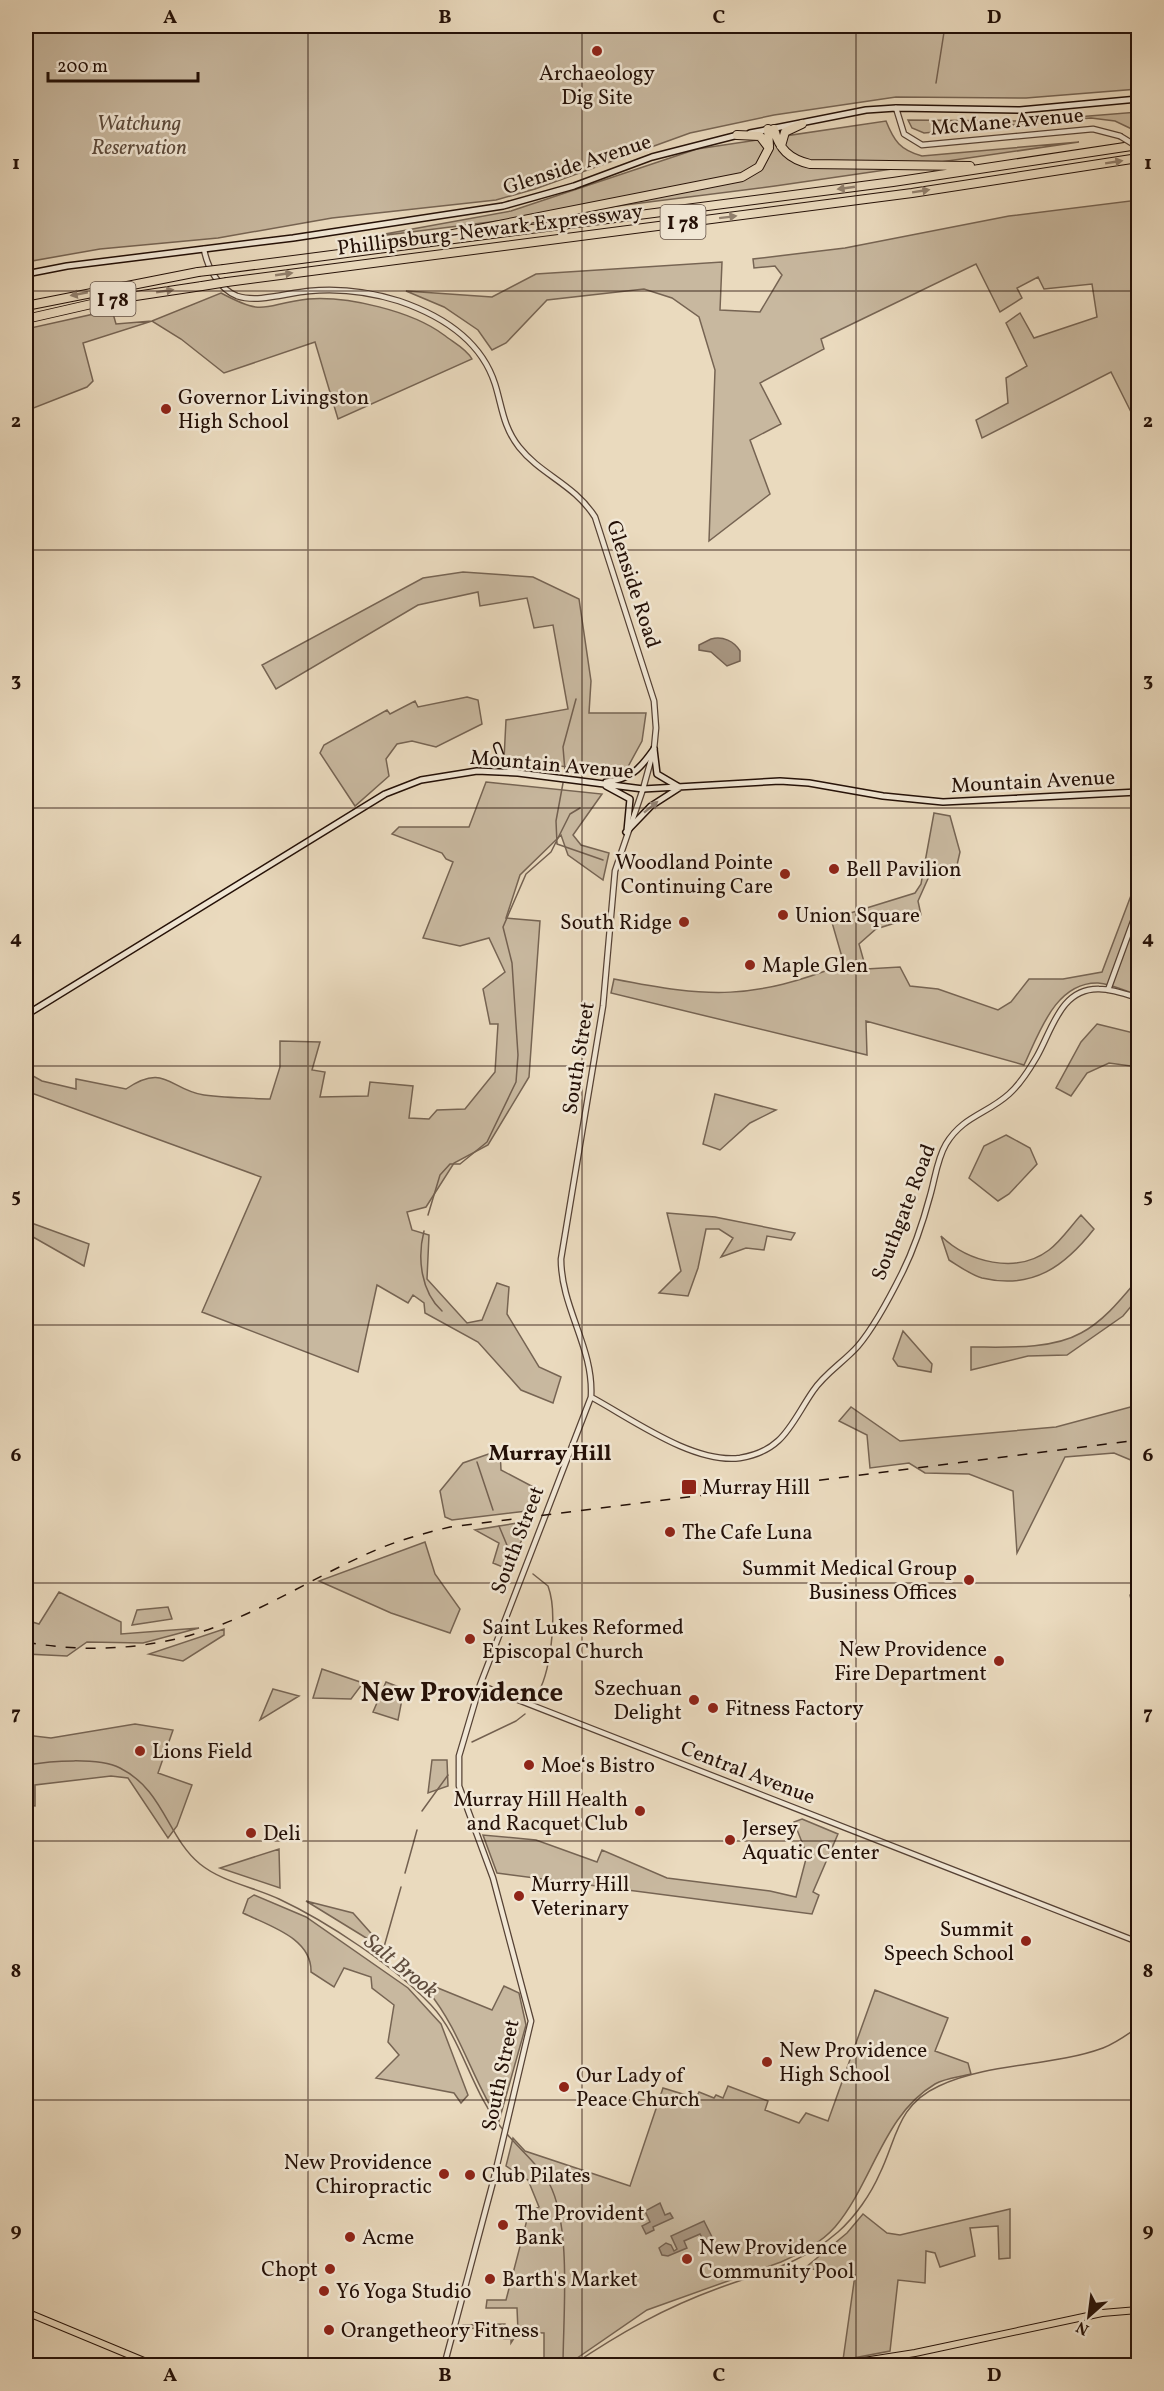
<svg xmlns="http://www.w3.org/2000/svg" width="1164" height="2391" viewBox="0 0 1164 2391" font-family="Vollkorn,serif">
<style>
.green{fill:#c8b89f;stroke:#766453;stroke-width:1.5}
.water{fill:#a79580;stroke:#736050;stroke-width:1.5}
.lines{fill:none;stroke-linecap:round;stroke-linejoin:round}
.stream{stroke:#736050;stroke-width:1.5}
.tertiary-casing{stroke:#564235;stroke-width:7}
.secondary-casing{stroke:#241007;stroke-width:8}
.primary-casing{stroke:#241007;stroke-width:8}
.motorway-casing{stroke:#241007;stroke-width:10}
.tertiary{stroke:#f1e7d5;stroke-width:4.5}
.secondary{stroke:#f1e7d5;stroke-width:5}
.primary{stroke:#eadabe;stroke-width:6}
.motorway{stroke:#eadabe;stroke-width:8}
.rail{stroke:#241007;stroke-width:1.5;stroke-dasharray:10 10;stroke-linecap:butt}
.tertiary-bridge-casing{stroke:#564235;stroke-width:7;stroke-linecap:butt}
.motorway-bridge-casing{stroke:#241007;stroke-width:10;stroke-linecap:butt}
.tertiary-bridge{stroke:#f1e7d5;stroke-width:4.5}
.motorway-bridge{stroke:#eadabe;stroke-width:8}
.oneway{fill:#917f6c}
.oneway2{fill:#958678}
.grid{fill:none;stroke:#241007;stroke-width:1.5;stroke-opacity:0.55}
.poi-dot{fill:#8f2418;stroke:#f1e7d5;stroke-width:2}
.labels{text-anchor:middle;stroke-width:5;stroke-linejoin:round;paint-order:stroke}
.shield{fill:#f1e7d5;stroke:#625045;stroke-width:1.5}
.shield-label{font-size:20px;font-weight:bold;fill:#241007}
.poi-label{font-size:21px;fill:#241007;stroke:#f1e7d5;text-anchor:start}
.street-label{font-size:21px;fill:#241007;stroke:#f1e7d5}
.park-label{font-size:21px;font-style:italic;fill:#5d4b3c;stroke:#f1e7d5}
.neighbourhood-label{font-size:22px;font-weight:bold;fill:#241007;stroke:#f1e7d5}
.water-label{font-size:22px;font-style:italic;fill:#5f4c3d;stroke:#f1e7d5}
.district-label{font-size:27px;font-weight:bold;fill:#241007;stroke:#f1e7d5}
.neatline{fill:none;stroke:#241007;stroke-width:2}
.grid-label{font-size:20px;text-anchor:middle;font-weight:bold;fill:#241007}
</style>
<rect width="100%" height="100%" fill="#eadabe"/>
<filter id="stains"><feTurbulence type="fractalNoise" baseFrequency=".00333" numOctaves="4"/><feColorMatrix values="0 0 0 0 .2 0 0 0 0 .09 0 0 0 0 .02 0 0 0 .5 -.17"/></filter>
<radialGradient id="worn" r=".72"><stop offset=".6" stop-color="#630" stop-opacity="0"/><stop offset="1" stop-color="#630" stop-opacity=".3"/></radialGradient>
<path class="green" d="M26,26H1138V89L1026,98L896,97L774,115L690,133L535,189L496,200L332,218L218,238L100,249L26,262Z
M1138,112V132L1115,121L1091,118L924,133L912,128L908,120L1027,121Z
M886,121C894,141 900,150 922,156L1079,142L775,186L363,238L511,211L697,149Z
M1138,200V426L1111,372L982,438L976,420L1008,403L1006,378L1027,366L1006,323L1020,313L1034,338L1097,317L1092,284L1044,289L1038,277L1017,288L1022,298L1000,312L976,264L821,339L824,349L760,383L781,424L750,440L770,494L709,541L715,370L699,317L672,298L644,289L547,300L506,343L492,350L478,330L444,307L406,291L492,297L536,274L722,262L720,310L760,312L782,275L775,266L754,268L753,259L845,248L1009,216Z
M221,293C268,318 262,304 308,299C348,296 412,311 444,335C453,342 467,349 472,359L338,419L315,342L224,373L181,339L152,321L83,343L93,381L87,387L26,411V329L112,310L116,324L152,321Z
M463,572L533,577L579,599L591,681L589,713H646L642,741L624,774L504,759L506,720L568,709L553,625L534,628L527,598L480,606L478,592L418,605L276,689L262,665L423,578Z
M467,697L478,700L482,724L436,747L412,741L397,744L386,759L389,776L355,806L320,753L324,745L387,710L390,714L415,701L418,707Z
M486,782L602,794L573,835L581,845L609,853L603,880L568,855L561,835L520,875L506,918L540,921L529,1077L488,1145L454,1163L426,1207L407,1212L412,1230L429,1235L427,1279L467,1323L482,1320L497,1283L509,1287L507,1314L539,1367L561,1377L553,1403L521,1390L478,1342L425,1313L424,1303L413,1295L408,1303L377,1285L358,1372L202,1312L261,1177L26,1091V1072L42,1081L76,1089V1079L126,1089C165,1062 170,1090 204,1095C226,1098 248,1098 270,1099L280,1067V1041L320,1042L312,1070L325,1072L320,1097L368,1096L370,1082L413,1086L409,1118L429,1119L437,1110L465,1109L495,1072L498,1024H490L483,989L505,972L489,938L460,946L423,938L453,862L446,859L442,853L392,834L399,827H469Z
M934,813L950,816L960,852L954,878L931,872L918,901L921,915L876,929L859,944L866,969L900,967L910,986L938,989L998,1010L1011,1002L1029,979H1063L1102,972L1138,877V995C1126,991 1111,984 1098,983C1055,982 1039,1034 1024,1065L866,1021L867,1055L611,993L614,979C710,998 752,1000 844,964L831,919L915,893L921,884Z
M1097,1024L1138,1034V1067L1109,1063L1087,1073L1071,1096L1056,1088L1081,1042Z
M715,1094L776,1110L750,1123L720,1150L703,1144Z
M1006,1135L1030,1148L1037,1164L1009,1194L998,1201L969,1178L984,1146Z
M667,1213L715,1217L795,1233L791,1240L767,1236L764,1250L746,1248L721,1257L733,1238L719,1229H706L698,1268L688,1296L659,1293L681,1271Z
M1081,1215L1094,1229C1065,1266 1033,1290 982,1278C971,1275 959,1266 949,1260L941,1236C968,1262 1016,1275 1049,1250C1061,1241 1071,1226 1081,1215Z
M26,1221L89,1244L84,1266L26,1233Z
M1138,1279V1298L1123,1316L1067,1355L1028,1356L971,1370V1347C1004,1347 1051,1350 1081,1333C1104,1321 1122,1298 1138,1279Z
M903,1331L932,1364L931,1372L898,1366L893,1359Z
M1138,1405V1463L1114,1453L1065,1457L1017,1553L1013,1491L969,1474L925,1473L909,1463L870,1468L867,1435L839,1421L851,1407L900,1441L1056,1427Z
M500,1450L501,1470L539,1490L535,1510L452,1520L445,1517L440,1491L463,1463Z
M529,1521L510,1570L493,1563L499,1543L475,1530Z
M425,1542L435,1574L460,1609L450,1633L391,1613L319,1581Z
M59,1592L121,1622V1634L199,1628L143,1643L87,1642L67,1656L26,1654V1620L39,1624Z
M168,1607L172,1619L132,1625L137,1610Z
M224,1629V1635L183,1661L149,1654Z
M322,1669L363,1683L351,1699L313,1698Z
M386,1682L404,1689L398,1720L373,1712Z
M273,1689L299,1696L260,1720Z
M135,1724L173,1730L158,1773L192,1785L177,1826L168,1838L128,1778L111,1776L35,1785V1806L26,1805V1735L51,1738Z
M432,1760H447L448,1786L428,1793Z
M802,1819L838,1834L813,1892L819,1895L812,1914L497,1873L483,1835L536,1840L597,1862L602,1850L667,1878L770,1891L796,1897L807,1855L794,1822Z
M279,1849L280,1888L220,1868Z
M254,1895L306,1917L408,1988L441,2024L468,2095L461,2103L454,2093L376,2078L399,2055L388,2042L394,2005L372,1988L371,1977L344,1968L334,1987L311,1972C312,1938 269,1926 243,1913L248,1899Z
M306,1901L353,1913L377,1940L376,1944Z
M433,1986L492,2010L504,1986L519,1993L526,2025L499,2121C472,2079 460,2030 428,1991Z
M875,1990L948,2018L935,2051L968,2063L971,2074C960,2077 945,2078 935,2084C883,2115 873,2182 835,2227C821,2243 801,2253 781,2262L647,2310L567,2365H544V2333L518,2332L511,2343V2339H504L501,2329L461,2328L463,2325L505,2324L506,2332L518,2331L517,2308H486L487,2300H506L529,2212L539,2207L528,2180L506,2166L513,2138L525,2151L630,2186L663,2088L696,2098L699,2092L714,2098L716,2095L723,2098L728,2086L768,2101L765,2110L799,2123L806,2113L828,2121Z
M1010,2209V2258L999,2259L998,2226L970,2228L975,2256L940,2267L935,2253L926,2251L925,2283L898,2280L890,2351L843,2360L855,2275L805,2268L847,2233L863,2214L887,2233L900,2235Z"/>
<path class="water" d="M711,639C723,636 734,641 740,651V661L727,666L711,652L699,650V645Z
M660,2203L665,2215L670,2213L673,2218L653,2227L654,2230L646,2234L642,2226L650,2222L645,2211Z
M704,2221L712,2237L704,2241L700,2234L684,2241L687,2248L668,2256L662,2255L659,2248L666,2243L671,2245L674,2251L677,2249L671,2236Z"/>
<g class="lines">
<path class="stream" d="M936,83L945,26
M565,771L563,747L576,699
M563,783L556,821L557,844L603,860
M428,1215L440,1175L450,1164H460L487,1142L516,1082L518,1055L512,963L503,927L526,874L551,852L570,814L580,808
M424,1231C417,1258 421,1292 442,1311
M477,1462L493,1510
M499,1526L514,1562
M533,1574L548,1586C558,1613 551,1675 535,1698
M1130,1595L1138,1628
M472,1742L516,1721L525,1714
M26,1765C50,1761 98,1757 120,1768C164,1790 167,1837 200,1864C222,1882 254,1887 279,1899C328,1922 394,1966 431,2005C463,2039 471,2093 504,2131
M422,1811L448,1775
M405,1873L417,1830
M380,1961L401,1887
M507,2134C520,2150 539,2165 549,2183C572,2226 563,2316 563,2366
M571,2366C620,2333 664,2308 719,2288C765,2271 800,2265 838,2232C855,2217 871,2194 880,2173C897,2138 897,2105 939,2086C990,2062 1051,2067 1103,2048C1116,2043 1127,2035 1138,2027"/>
<g class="tertiary-casing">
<path id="tertiary" d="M896,108L904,134L922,145L1093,129L1120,136
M204,249C207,267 219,289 237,296C258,303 287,293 309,291C340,288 370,292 399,301C440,315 481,340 495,384C502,406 503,427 519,447C541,475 574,484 595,517L654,701L656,728L654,749L643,789L615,871L603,1006L561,1259C561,1308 594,1348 591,1397L480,1685L459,1756V1786L493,1878L531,2021L493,2182L444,2366
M1108,990L1138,908
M591,1397C632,1419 693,1464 740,1458C784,1451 791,1423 813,1391C825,1373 844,1362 858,1346C875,1326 890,1297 902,1273C914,1249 923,1222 930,1196C935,1179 937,1159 946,1144C963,1116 987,1114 1009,1094C1019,1085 1029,1070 1036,1058C1052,1031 1060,988 1099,989C1112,989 1126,994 1138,998
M480,1685L1138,1942"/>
</g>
<g class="secondary-casing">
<path id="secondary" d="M750,133L866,110L896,108L1020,110L1138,99
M26,274L67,266L293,238L503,206L574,186L652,157L738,135
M497,746L503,762L516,772
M654,749L657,774L679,787
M606,782C631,779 640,769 654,749
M606,786L630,799L627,831
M626,832L651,806L679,788
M26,1015L385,794L421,780L477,771L518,773L643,789L780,781L809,783L883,796L943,802L1138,792"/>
</g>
<g class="primary-casing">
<path id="primary" d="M26,2312L156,2366
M832,2366L915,2353L1102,2313L1138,2310"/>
</g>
<g class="motorway-casing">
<path id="motorway" d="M768,129L769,146
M774,129C779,149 789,159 810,164L970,166
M781,146L785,132L802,124
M448,235L742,177L759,167L769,148L760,136L737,135
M224,269L893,182L1138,145
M227,282L912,193L1138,158
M26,306L198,272
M26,319L109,300L202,286"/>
</g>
<use href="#tertiary" class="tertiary"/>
<use href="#secondary" class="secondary"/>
<use href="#primary" class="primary"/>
<use href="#motorway" class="motorway"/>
<path class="rail" d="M26,1642C90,1654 162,1649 223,1624C276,1603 324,1572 376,1550C399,1540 425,1533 450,1527L1138,1440"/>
<g class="tertiary-bridge-casing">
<path id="tertiary-bridge" d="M1120,136L1138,147"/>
</g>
<g class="motorway-bridge-casing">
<path id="motorway-bridge" d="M198,272L224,269
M202,286L227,282"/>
</g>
<use href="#tertiary-bridge" class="tertiary-bridge"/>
<use href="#motorway-bridge" class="motorway-bridge"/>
</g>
<defs><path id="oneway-solid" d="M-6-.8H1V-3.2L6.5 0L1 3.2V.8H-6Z" transform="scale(1.5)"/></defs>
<g class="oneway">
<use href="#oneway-solid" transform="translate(1114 162) rotate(-9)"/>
<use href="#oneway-solid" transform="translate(846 188) rotate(172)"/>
<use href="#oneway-solid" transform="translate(921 191) rotate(-9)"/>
<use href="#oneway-solid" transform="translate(728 217) rotate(-7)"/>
<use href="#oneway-solid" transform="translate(284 274) rotate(-8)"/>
<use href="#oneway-solid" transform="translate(165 291) rotate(-9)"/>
<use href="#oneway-solid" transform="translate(79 294) rotate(169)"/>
</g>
<use class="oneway2" href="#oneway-solid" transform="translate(651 807) rotate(-39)"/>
<path class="grid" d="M308,26V2366M582,26V2366M856,26V2366M26,291H1138M26,550H1138M26,808H1138M26,1066H1138M26,1325H1138M26,1583H1138M26,1841H1138M26,2100H1138"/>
<g class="poi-dot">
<circle cx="597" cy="51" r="6"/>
<circle cx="166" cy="409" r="6"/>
<circle cx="834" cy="869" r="6"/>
<circle cx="785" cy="874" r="6"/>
<circle cx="783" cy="915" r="6"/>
<circle cx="684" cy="922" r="6"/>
<circle cx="750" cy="965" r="6"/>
<rect x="681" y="1479" width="16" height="16" rx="3"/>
<circle cx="670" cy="1532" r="6"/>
<circle cx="969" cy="1580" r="6"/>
<circle cx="470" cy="1639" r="6"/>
<circle cx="999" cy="1661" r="6"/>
<circle cx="694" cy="1700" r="6"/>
<circle cx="713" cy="1708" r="6"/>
<circle cx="140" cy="1751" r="6"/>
<circle cx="529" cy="1765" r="6"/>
<circle cx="640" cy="1811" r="6"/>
<circle cx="251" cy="1833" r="6"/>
<circle cx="730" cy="1840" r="6"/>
<circle cx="519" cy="1896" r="6"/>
<circle cx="1026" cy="1941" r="6"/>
<circle cx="767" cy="2062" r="6"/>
<circle cx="564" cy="2087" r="6"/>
<circle cx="444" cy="2174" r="6"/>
<circle cx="470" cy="2175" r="6"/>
<circle cx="503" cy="2225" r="6"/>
<circle cx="350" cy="2237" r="6"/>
<circle cx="687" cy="2259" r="6"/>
<circle cx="330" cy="2269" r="6"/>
<circle cx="490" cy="2279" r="6"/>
<circle cx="324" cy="2291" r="6"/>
<circle cx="329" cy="2330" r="6"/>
</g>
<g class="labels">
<g class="shield">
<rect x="660.5" y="205" width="45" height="34" rx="4.5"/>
<rect x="90.5" y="282" width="45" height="34" rx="4.5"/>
</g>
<g class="shield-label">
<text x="683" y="229">I 78</text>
<text x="113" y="306">I 78</text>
</g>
<g class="poi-label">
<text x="597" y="80" text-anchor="middle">Archaeology<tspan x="597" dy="24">Dig Site</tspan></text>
<text x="178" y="404">Governor Livingston<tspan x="178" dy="24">High School</tspan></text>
<text x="773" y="869" text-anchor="end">Woodland Pointe<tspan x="773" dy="24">Continuing Care</tspan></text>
<text x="846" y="876">Bell Pavilion</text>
<text x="795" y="922">Union Square</text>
<text x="672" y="929" text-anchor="end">South Ridge</text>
<text x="762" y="972">Maple Glen</text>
<text x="702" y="1494">Murray Hill</text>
<text x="682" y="1539">The Cafe Luna</text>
<text x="957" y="1575" text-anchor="end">Summit Medical Group<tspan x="957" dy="24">Business Offices</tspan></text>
<text x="482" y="1634">Saint Lukes Reformed<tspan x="482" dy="24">Episcopal Church</tspan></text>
<text x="987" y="1656" text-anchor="end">New Providence<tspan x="987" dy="24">Fire Department</tspan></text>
<text x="682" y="1695" text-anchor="end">Szechuan<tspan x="682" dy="24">Delight</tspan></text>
<text x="725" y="1715">Fitness Factory</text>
<text x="152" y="1758">Lions Field</text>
<text x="541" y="1772">Moe‘s Bistro</text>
<text x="628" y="1806" text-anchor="end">Murray Hill Health<tspan x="628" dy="24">and Racquet Club</tspan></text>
<text x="742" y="1835">Jersey<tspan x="742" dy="24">Aquatic Center</tspan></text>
<text x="263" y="1840">Deli</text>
<text x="531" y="1891">Murry Hill<tspan x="531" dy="24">Veterinary</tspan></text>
<text x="1014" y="1936" text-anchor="end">Summit<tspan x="1014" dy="24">Speech School</tspan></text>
<text x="779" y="2057">New Providence<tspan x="779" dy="24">High School</tspan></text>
<text x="576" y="2082">Our Lady of<tspan x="576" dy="24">Peace Church</tspan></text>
<text x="432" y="2169" text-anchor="end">New Providence<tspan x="432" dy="24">Chiropractic</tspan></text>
<text x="482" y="2182">Club Pilates</text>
<text x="515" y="2220">The Provident<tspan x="515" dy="24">Bank</tspan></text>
<text x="362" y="2244">Acme</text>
<text x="699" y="2254">New Providence<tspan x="699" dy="24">Community Pool</tspan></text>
<text x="318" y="2276" text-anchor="end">Chopt</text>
<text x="502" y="2286">Barth's Market</text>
<text x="336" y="2298">Y6 Yoga Studio</text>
<text x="341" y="2337">Orangetheory Fitness</text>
</g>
<g class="street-label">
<text transform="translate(1007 121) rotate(-5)" y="7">McMane Avenue</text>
<text transform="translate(577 164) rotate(-18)" y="7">Glenside Avenue</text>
<text transform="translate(490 229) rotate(-7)" y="7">Phillipsburg-Newark Expressway</text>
<text transform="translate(634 584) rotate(72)" y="7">Glenside Road</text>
<text transform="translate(552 764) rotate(5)" y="7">Mountain Avenue</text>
<text transform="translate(1033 781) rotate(-3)" y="7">Mountain Avenue</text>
<text transform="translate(578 1058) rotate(-81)" y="7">South Street</text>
<text transform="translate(903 1212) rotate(-69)" y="7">Southgate Road</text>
<text transform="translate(517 1540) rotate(-69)" y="7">South Street</text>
<text transform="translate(748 1772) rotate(21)" y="7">Central Avenue</text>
<text transform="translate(500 2075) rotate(-78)" y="7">South Street</text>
</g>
<g class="park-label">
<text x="139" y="130">Watchung<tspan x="139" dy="24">Reservation</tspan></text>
</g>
<g class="neighbourhood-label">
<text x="550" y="1460">Murray Hill</text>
</g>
<g class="water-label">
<text transform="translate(402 1965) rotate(39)" y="8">Salt Brook</text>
</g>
<g class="district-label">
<text x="462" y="1701">New Providence</text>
</g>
</g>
<rect width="1164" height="2391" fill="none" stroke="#eadabe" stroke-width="66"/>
<g transform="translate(1089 2316) rotate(208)" stroke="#f1e7d5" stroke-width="4.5" paint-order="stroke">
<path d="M0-4.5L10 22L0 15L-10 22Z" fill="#241007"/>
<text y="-9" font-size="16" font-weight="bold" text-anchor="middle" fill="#241007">N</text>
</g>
<path d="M48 72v9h150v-9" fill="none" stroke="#241007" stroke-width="3"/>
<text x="57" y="72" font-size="18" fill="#241007" stroke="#f1e7d5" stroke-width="4.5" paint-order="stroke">200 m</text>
<rect x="33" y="33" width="1098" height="2325" class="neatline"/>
<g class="grid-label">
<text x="170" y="23">A</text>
<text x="445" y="23">B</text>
<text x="719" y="23">C</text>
<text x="994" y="23">D</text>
<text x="16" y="169">1</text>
<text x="1148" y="169">1</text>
<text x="16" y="427">2</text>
<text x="1148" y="427">2</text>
<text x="16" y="686">3</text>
<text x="1148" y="686">3</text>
<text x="16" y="944">4</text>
<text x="1148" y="944">4</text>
<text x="16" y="1202">5</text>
<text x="1148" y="1202">5</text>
<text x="16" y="1461">6</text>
<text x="1148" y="1461">6</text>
<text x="16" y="1719">7</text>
<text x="1148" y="1719">7</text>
<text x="16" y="1977">8</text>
<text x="1148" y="1977">8</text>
<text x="16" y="2236">9</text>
<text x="1148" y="2236">9</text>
<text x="170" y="2381">A</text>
<text x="445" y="2381">B</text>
<text x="719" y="2381">C</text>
<text x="994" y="2381">D</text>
</g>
<rect width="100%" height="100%" filter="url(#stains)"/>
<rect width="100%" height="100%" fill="url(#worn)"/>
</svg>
